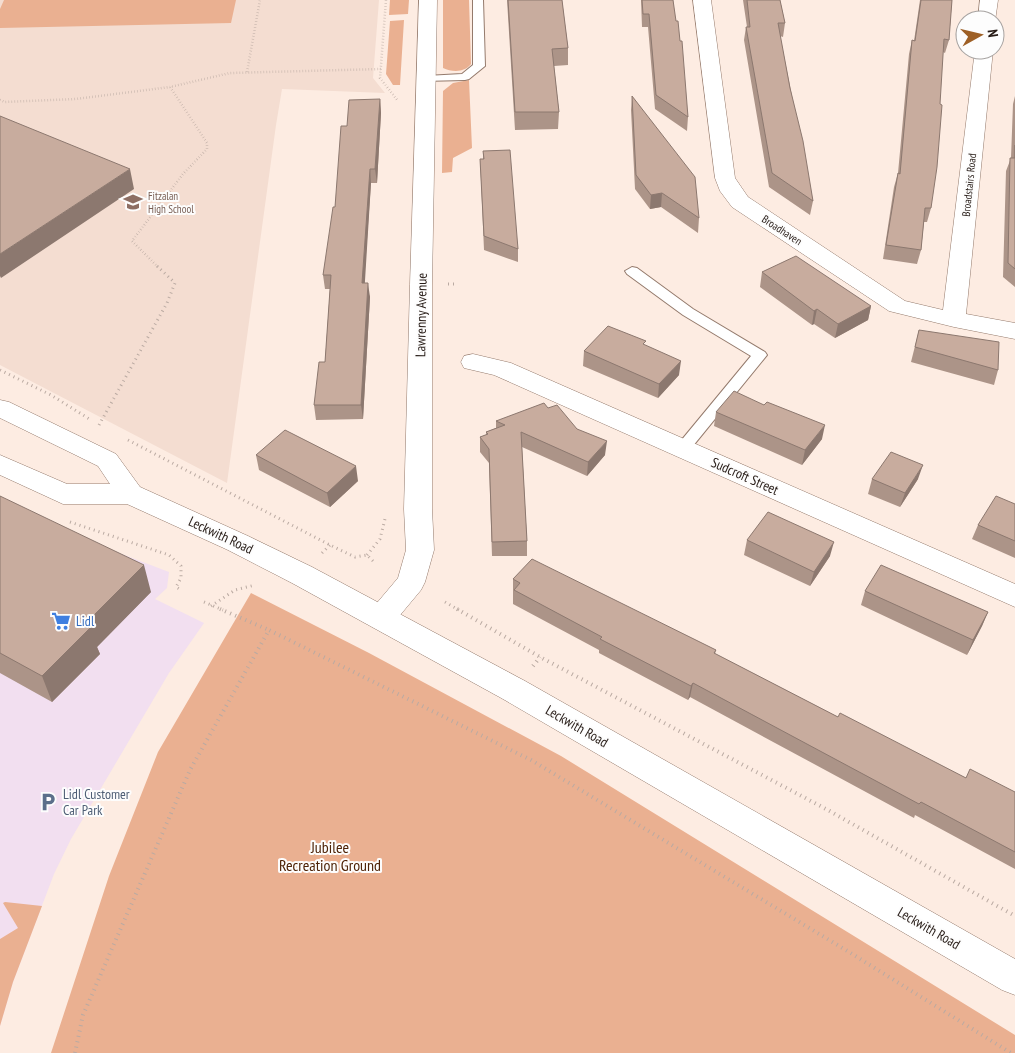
<svg xmlns="http://www.w3.org/2000/svg" width="1015" height="1053" viewBox="0 0 1015 1053" font-family="'PT Sans Narrow',sans-serif">
<style>
.commercial{fill:#f2dff0}
.education{fill:#f4ddd1}
.green{fill:#eab091}
.lines{fill:none;stroke-linecap:round;stroke-linejoin:round}
.service-casing{stroke:#947a6c;stroke-width:2}
.minor-casing{stroke:#947a6c;stroke-width:1}
.secondary-casing{stroke:#947a6c;stroke-width:1}
.path-far2{stroke:#baaaa2;stroke-width:2.5;stroke-dasharray:0.5 2.5;stroke-linecap:butt}
.path-far1{stroke:#baaaa2;stroke-width:3;stroke-dasharray:1 4;stroke-linecap:butt}
.path{stroke:#baaaa2;stroke-width:4;stroke-dasharray:1 4.5;stroke-linecap:butt}
.service{fill:#fff;fill-rule:evenodd}
.minor{fill:#fff;fill-rule:evenodd}
.secondary{fill:#fff;fill-rule:evenodd}
.wall{fill:#ac9488}
.shaded-wall{fill:#8c786f}
.building{fill:#c8ac9e;stroke:#8c786f}
.labels{text-anchor:middle;stroke-width:4;stroke-linejoin:round;paint-order:stroke}
.far-street-label{font-size:11px;fill:#271c17;stroke:#fdfdfd}
.far-education-label{font-size:11px;fill:#785e54;stroke:#fdfdfd;text-anchor:start}
.street-label{font-size:14px;fill:#271c17;stroke:#fdfdfd}
.shop-label{font-size:14px;fill:#366cbe;stroke:#fdfdfd;text-anchor:start}
.service-label{font-size:14px;fill:#4e5e75;stroke:#fdfdfd;text-anchor:start}
.near-park-label{font-size:16px;fill:#4e2307;stroke:#fdfdfd}
</style>
<rect width="100%" height="100%" fill="#fdece2"/>
<path class="commercial" d="M0,505L85,540L169,572L167,588L155,599L204,623L169,673L71,839L54,874L13,982L0,1026Z"/>
<path class="education" d="M0,0H379L373,78L385,93L282,89L276,125L227,483L0,365Z"/>
<path class="green" d="M4,0H236L231,23L0,28V9Z
M390,0H409L408,14L389,15Z
M443,0H469L471,64C464,73 452,72 443,68Z
M404,20L400,85H393L386,74L390,21Z
M469,80L472,148L453,158L452,172L442,173L443,91L453,83Z
M251,593L369,653L561,756L1015,1035V1053H51L109,876L158,752Z
M5,902L42,906L13,982L0,1026V939L18,928L3,903Z"/>
<g class="lines">
<g class="service-casing">
<path id="service" d="M473,0H483L485,66L469,79L465,80L422,81L420,79L426,76L462,74L473,65Z
M632,267L637,268L693,309L765,352L767,355L688,452L683,453L678,452L675,448L751,356L683,315L627,274L625,271Z"/>
</g>
<g class="minor-casing">
<path id="minor" d="M419,0H437L432,285V509L434,550L425,582L421,590L391,626L381,629L371,626L366,618L371,610L398,578L406,550L404,509L410,285Z
M693,0H711L735,178L748,197L905,301L943,310L975,50H993L966,314L1015,323V339L954,327L889,311L732,207L720,191L715,178Z
M980,0H998L995,21L978,20Z
M473,354L511,363L1015,584V607L494,375L464,368L461,362L464,356Z"/>
</g>
<g class="secondary-casing">
<path id="secondary" d="M0,400L9,402L116,454L140,487L248,536L312,567L525,681L1015,959V995L1002,990L503,699L292,583L228,550L127,504H63L0,475V455L67,484H110L98,466L0,418Z"/>
</g>
<path class="path-far2" d="M386,0L380,78L398,101
M247,72L260,0
M0,100L5,102L76,99L170,87
M158,267L132,241L183,174L207,149V143L170,87L230,73L381,69"/>
<path class="path-far1" d="M448,284H458
M0,370L51,395L91,420
M99,425L167,303L175,283L157,266
M128,440L330,545L355,557L367,555L373,561
M70,522L169,555L181,566V578L176,587L181,590
M322,553L330,545
M367,555L380,539L385,519
M204,602L223,610
M445,602L459,610
M211,606L235,590L255,585"/>
<path class="path" d="M220,609L269,630
M457,609L540,657L826,809L1015,916
M533,666L540,657
M75,1053L83,1015L190,770L269,630L531,760L849,952L1011,1053"/>
<use href="#service" class="service"/>
<use href="#minor" class="minor"/>
<use href="#secondary" class="secondary"/>
</g>
<path class="wall" d="M507,0H562L568,48V65L554,66L559,112L558,129L515,130Z
M641,0H673L688,117L687,131L655,109L648,27H642Z
M743,0H780L785,23L783,37L780,36L813,201L810,215L769,187L744,40L746,27H747Z
M920,0H952L949,40L945,53L943,52L931,208L927,222H924L921,250L917,264L883,259L894,187L898,173L909,54L912,40L914,41Z
M632,96L699,218L698,233L661,207L650,209L635,189L631,110Z
M1015,96V287L1003,277L1006,171L1011,158L1013,104Z
M380,99L381,113L377,183H371L364,283L370,297L363,419L316,420L314,405L325,362L330,289H325L323,275L335,207L347,126Z
M483,151L518,249V262L484,250L480,159H483Z
M762,272L871,306L868,320L835,338L814,324L812,325L760,287Z
M919,330L998,370L994,385L911,362Z
M646,346L679,375L658,398L583,366L584,351Z
M548,408L577,429L605,455L587,476L522,447L527,541V556H492L489,463L480,452V437L486,435V432L496,428V421Z
M716,412L822,439L802,465L714,426Z
M256,455L358,481L330,507L259,470Z
M872,479H918L900,507L868,494Z
M0,496L151,592L97,647L100,654L52,702L0,673Z
M1015,504V558L972,539L978,525Z
M747,540L830,556L810,586L744,555Z
M513,579L716,650L715,654L838,717L966,778L1015,792V869L915,815L914,818L690,697L688,700L599,653V650L513,604Z
M865,591L988,612L982,626L967,655L861,605Z"/>
<path class="shaded-wall" d="M380,99L381,113L377,183L375,169Z
M130,169L134,189L1,278L0,276V254Z
M370,169L371,183L364,297L362,283Z
M662,193L661,207L650,209L651,195Z
M368,283L370,297L363,419L361,405Z
M871,306L868,320L835,338L838,324Z
M817,309L814,324L812,325L814,311Z
M681,361L679,375L658,398L659,384Z
M825,425L822,439L802,465L805,450Z
M607,441L605,455L587,476L588,462Z
M923,465L918,479L900,507L905,493Z
M356,466L358,481L330,507L327,493Z
M834,542L830,556L810,586L814,572Z
M144,565L151,592L97,647L100,654L52,702L42,676L84,625Z
M988,612L982,626L967,655L973,640Z
M693,683L690,697L688,700L691,686Z"/>
<path class="building" d="M508,0H562L568,48L552,49L559,112H515Z
M642,0H673L676,21H678L680,41H682L688,117L656,95L649,14H643Z
M747,0H780L785,23H778L790,88L803,141L813,201L772,173L746,27H750Z
M921,0H952L949,40L944,39L940,104L942,105L937,167L931,208H925L921,250L886,245L898,173L900,174L912,40L915,41Z
M632,96L695,177L699,218L662,193L651,195L636,175Z
M380,99L375,169H370L362,283H368L361,405H314L319,362H325L331,275H323L333,207H335L341,126H347L349,100Z
M0,116L130,169L0,254Z
M1015,145V269L1008,263L1010,158H1015Z
M510,150L518,249L484,236L480,159H484L483,151Z
M796,256L871,306L838,324L817,309L814,311L762,272Z
M608,326L646,341L643,344L681,361L659,384L584,351Z
M919,330L999,342L998,370L915,347Z
M734,391L764,405L767,402L825,425L805,450L716,412Z
M544,403L548,408L557,405L577,429L607,441L588,462L521,432L527,541L492,542L489,449L480,437L488,434L486,432L505,425L496,421Z
M285,430L356,466L327,493L256,455Z
M891,452L923,465L905,493L872,479Z
M0,496L144,565L84,625L90,628L42,676L0,653Z
M996,496L1015,504V541L978,525Z
M768,512L834,542L814,572L747,540Z
M532,559L716,650L714,653L838,717L840,713L966,778L970,769L1015,792V852L921,802L919,804L693,683L691,686L600,639L602,637L514,590L520,583L513,579Z
M881,565L988,612L973,640L865,591Z"/>
<defs>
<g id="school-bare" transform="scale(1.5)"><path d="M0-5L7-2L0 1L-7-2ZM-4 1L0 2.5L4 1V4Q0 6-4 4Z" fill="#8d6e63" stroke="#fdfdfd" stroke-width="2.5" paint-order="stroke"/></g>
<g id="supermarket-bare" transform="scale(1.5)"><path d="M-6-5.5h2.5l.6 2H6L4.5 2H-2.5L-4.4-4H-6ZM-1.5 3.2a1.3 1.3 0 1 0 .1 0ZM3 3.2a1.3 1.3 0 1 0 .1 0Z" fill="#3f7fe0" stroke="#fdfdfd" stroke-width="2.5" paint-order="stroke"/></g>
<g id="parking-bare" transform="scale(1.5)"><path d="M-3.5-5.5H1a3.5 3.5 0 0 1 0 7H-1V5.5H-3.5ZM-1-3.4V-.6H.8a1.4 1.4 0 0 0 0-2.8Z" fill="#5c6f8a" stroke="#fdfdfd" stroke-width="2.5" paint-order="stroke"/></g>
</defs>
<g fill-rule="evenodd">
<use href="#school-bare" x="133" y="202"/>
<use href="#supermarket-bare" x="61" y="621"/>
<use href="#parking-bare" x="48" y="802"/>
</g>
<g class="labels">
<g class="far-street-label">
<text transform="translate(969 185) rotate(-84)" y="4">Broadstairs Road</text>
<text transform="translate(782 230) rotate(33)" y="4">Broadhaven</text>
</g>
<g class="far-education-label">
<text x="148" y="200">Fitzalan<tspan x="148" dy="13">High School</tspan></text>
</g>
<g class="street-label">
<text transform="translate(421 315) rotate(-89)" y="5">Lawrenny Avenue</text>
<text transform="translate(745 476) rotate(24)" y="5">Sudcroft Street</text>
<text transform="translate(221 535) rotate(25)" y="5">Leckwith Road</text>
<text transform="translate(577 726) rotate(30)" y="5">Leckwith Road</text>
<text transform="translate(929 928) rotate(30)" y="5">Leckwith Road</text>
</g>
<g class="shop-label">
<text x="76" y="626">Lidl</text>
</g>
<g class="service-label">
<text x="63" y="799">Lidl Customer<tspan x="63" dy="16">Car Park</tspan></text>
</g>
<g class="near-park-label">
<text x="330" y="853">Jubilee<tspan x="330" dy="18">Recreation Ground</tspan></text>
</g>
</g>
<g transform="translate(980 35) rotate(82)"><circle r="24" fill="#fdfdfd" stroke="#a7a3a1"/>
<path d="M0-4L9 19L0 12L-9 19Z" fill="#9e6026"/>
<text y="-8" font-size="14" font-weight="bold" text-anchor="middle" fill="#271c17">N</text>
</g>
</svg>
